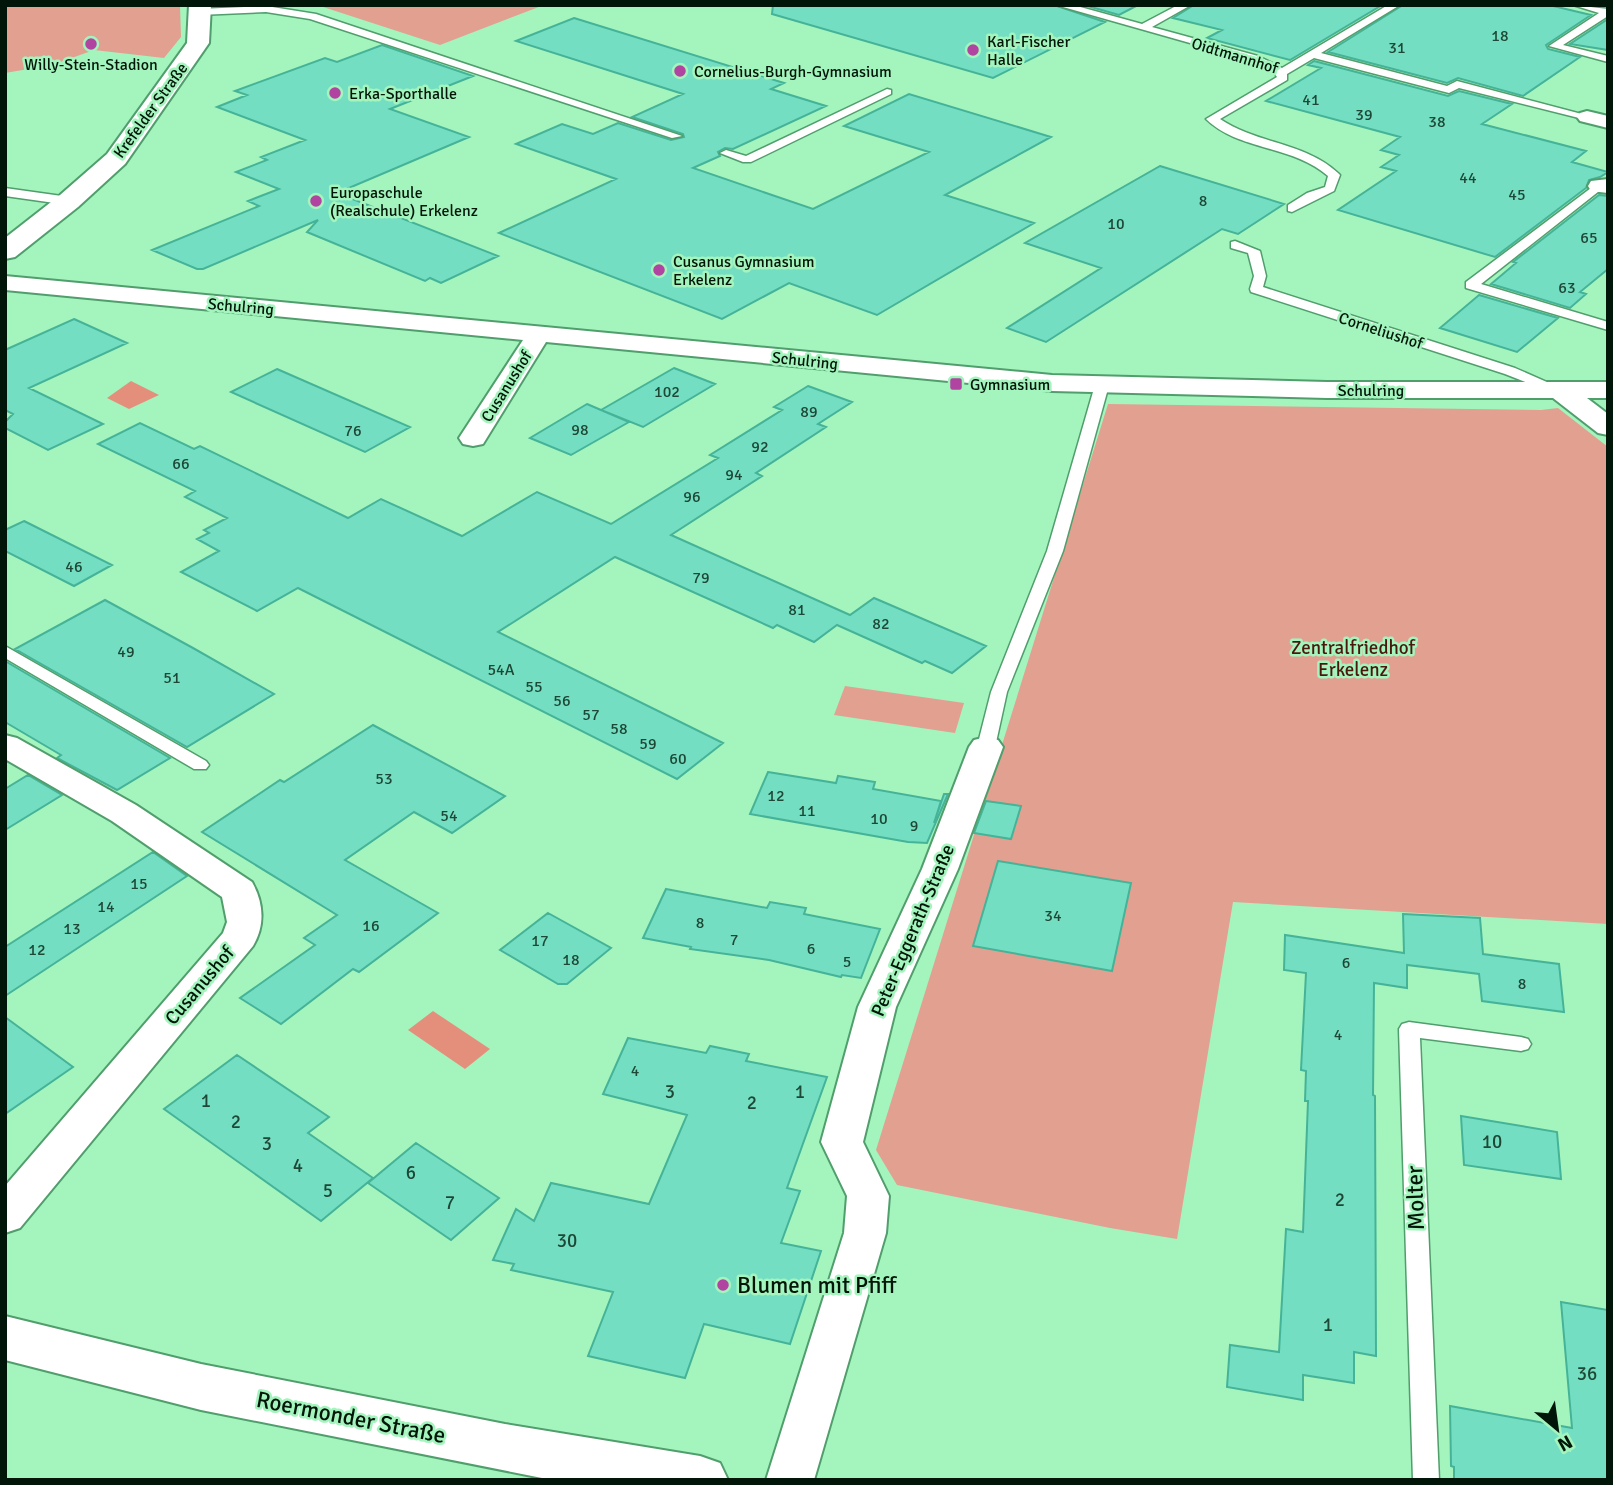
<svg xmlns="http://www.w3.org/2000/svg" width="1613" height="1485" viewBox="0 0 1613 1485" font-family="Signika,sans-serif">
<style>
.green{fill:#e2a090}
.forest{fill:#e48f7b}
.building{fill:#74dec2;stroke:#45b398;stroke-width:2}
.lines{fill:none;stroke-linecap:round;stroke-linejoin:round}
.service-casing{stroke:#509e6c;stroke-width:3}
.minor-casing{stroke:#509e6c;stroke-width:4}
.secondary-casing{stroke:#509e6c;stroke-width:4}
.service{fill:#fff;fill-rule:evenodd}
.minor{fill:#fff;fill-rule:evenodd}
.secondary{fill:#fff;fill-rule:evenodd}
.poi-dot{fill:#b143a1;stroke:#a4f4be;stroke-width:2.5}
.labels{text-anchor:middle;stroke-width:5;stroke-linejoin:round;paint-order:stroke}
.number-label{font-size:16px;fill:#1e4836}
.far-poi-label{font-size:16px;fill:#011608;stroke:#a4f4be;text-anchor:start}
.far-street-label{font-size:16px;fill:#011608;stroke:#a4f4be}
.park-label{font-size:19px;fill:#4b160b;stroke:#a4f4be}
.street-label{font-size:19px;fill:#011608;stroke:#a4f4be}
.near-number-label{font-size:19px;fill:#1e4836}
.near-street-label{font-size:23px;fill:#011608;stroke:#a4f4be}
.near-poi-label{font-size:23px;fill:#011608;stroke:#a4f4be;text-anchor:start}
</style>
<rect width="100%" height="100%" fill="#a4f4be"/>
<path class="green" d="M5,5H180L181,37L164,58L94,50L52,65L5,73Z
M317,5H544L440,45Z
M1108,404L1541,410L1558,408L1608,447V924L1233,902L1177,1239L1110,1228L897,1185L876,1150Z
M845,686L964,703L955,733L834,715Z"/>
<path class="forest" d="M131,381L159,395L129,409L107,398Z
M433,1011L490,1049L465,1069L408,1030Z"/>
<path class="building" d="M773,5H1054L1105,22L993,78L772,14Z
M1084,5H1138L1119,15Z
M1194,5H1382L1290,60L1207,38L1222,30L1173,18Z
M1403,5H1549L1591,15L1546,45L1548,49L1580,57L1523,96L1458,78L1447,83L1328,52Z
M574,18L784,83L771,89L826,106L733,149L725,148L718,152L720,156L693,168L813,209L929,152L844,126L909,94L1051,137L945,195L1034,223L877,315L789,283L722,319L499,233L616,179L516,144L562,124L593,134L618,123L671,140L684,137L683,134L632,117L683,94L516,41Z
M1608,19V50L1570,44Z
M382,45L473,76L390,109L469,137L337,193L498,256L441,283L430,278L425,281L307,232L318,220L203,269H197L152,250L259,206L248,201L279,189L236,172L267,160L261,157L305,140L217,107L247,95L235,91L325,58L337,62Z
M1314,61L1448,96L1459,91L1512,104L1482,124L1586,151L1572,162L1608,172L1600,177L1589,180L1586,188L1495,257L1338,210L1396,171L1381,167L1399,155L1381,150L1400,137L1266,101L1321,68L1308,65Z
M1160,166L1284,204L1238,234L1222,229L1046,342L1007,328L1101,268L1025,243Z
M1599,195L1608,196V269L1580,292L1586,294L1570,308L1491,284L1516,263L1513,262Z
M1479,295L1558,318L1517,352L1440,328Z
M74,319L127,343L29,388L103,424L48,450L5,428V422L13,414L5,410V350Z
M674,368L715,384L643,427L601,410Z
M277,369L410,427L365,452L231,392Z
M808,386L852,402L818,424L826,427L756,473L762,476L671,535L850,615L874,598L986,646L952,673L925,661L922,663L837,625L814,642L777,625L773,628L615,557L498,632L723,743L677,779L298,588L257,611L181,572L219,551L197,539L209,533L204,530L227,518L185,497L195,491L98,444L140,423L194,449L200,446L348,518L381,499L462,536L537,492L611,524L718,458L710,455L782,410L774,407Z
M587,404L629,422L571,455L530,438Z
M24,521L112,565L74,586L5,551V530Z
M105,600L193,648L274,694L187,747L15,649Z
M5,661L170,758L117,790L57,758L61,755L5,722Z
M373,725L505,796L452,833L414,812L345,860L438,913L359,972L353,969L281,1024L240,998L315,945L304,938L337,915L202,832L280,780L284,782Z
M768,772L836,783L838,776L875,782L873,789L941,801L934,823L944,794H948L927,843L908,842L750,814Z
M28,775L62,795L5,830V789Z
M986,801L1021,806L1011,839L974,833Z
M153,852L187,876L5,996V947Z
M998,861L1131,883L1112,971L973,946Z
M666,889L767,908L770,902L806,908L804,914L880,929L861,978L842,975L841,977L769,960L690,949L691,947L643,938Z
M548,913L611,948L567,984H558L500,950Z
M1403,914L1480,918L1483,954L1559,964L1564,1012L1482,1001L1479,974L1407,965V988L1374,983L1373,1095L1375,1096L1376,1356L1354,1352V1383L1303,1375V1400L1227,1387L1230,1345L1279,1352L1286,1229L1303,1232L1308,1101H1305L1306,1071L1301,1070L1306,973L1284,970L1285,935L1404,953Z
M5,1017L73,1067L5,1114Z
M628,1038L706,1053L710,1046L749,1054L746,1061L827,1077L787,1188L800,1191L781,1243L821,1251L790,1344L704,1324L685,1378L588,1356L613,1292L511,1270L514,1264L493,1260L516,1209L534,1221L551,1183L649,1204L687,1115L603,1094Z
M237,1055L329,1117L308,1133L373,1178L321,1221L164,1109Z
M1461,1116L1557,1132L1561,1179L1464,1165Z
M416,1143L499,1198L451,1240L368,1183Z
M1561,1302L1608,1310V1480H1454V1467L1451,1466L1450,1406L1572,1428Z"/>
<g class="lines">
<g class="service-casing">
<path id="service" d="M1056,5H1073L1142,24L1178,5H1191L1152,27L1258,56L1282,68L1388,5H1400L1321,53L1447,86L1457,81L1593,117L1587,120L1459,88L1449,93L1314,58L1287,74V80L1220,119C1257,144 1304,142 1338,173L1340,175L1334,191L1292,212L1288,211V205L1307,193L1325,187L1328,176C1293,145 1239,151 1206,119L1277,77C1271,67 1261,64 1250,60Z
M1573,5L1608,9V16L1563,45L1608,56V62L1549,46L1599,13Z
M266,6L316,14L682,136L672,138L310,19L266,12L199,15L194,12L199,9Z
M887,89L891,90V94L751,162H743L720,153L726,150L746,156Z
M1599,182L1605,186L1603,188L1481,284L1608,322V330L1466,288V282Z
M5,188L69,197L75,201L69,205L5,196Z
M1235,241L1260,251L1266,276L1263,287L1515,368L1565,390L1563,393H1553L1505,374L1251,292L1250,289L1254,276L1248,253L1231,248V242Z
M1102,381L1109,385L1063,551L1007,692L995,747L992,751H980L977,747L991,692L1047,551L1095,385Z
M5,646L206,761L209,765L206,769H194L5,658Z
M1409,1022L1521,1037L1528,1039L1531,1044L1528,1049L1521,1051L1420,1038L1439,1480H1413L1399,1029L1402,1024Z"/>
</g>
<g class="minor-casing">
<path id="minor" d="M1587,111L1608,116V128L1580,121L1577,117L1580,113Z
M1608,179V193L1591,191L1588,186L1591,181Z
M5,276L1052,375L1327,382H1608V398H1587L1608,414V435L1598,433L1553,398H1327L1052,391L546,342L483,444L473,446L463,444L459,438L523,340L5,290Z
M5,735L17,738L136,805L252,882C264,903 265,926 253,946L20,1228L5,1233V1186L223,933L227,922L222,897L112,821L5,759Z
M986,737L998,740L1003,747L958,869L896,1007L863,1142L889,1196L886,1233L814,1480H766L844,1233L847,1196L821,1142L858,1007L922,869L969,747L974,740Z"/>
</g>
<g class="secondary-casing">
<path id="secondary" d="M189,5H211L209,43L125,164L78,207L15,257L5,259V238L60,195L107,154L187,43Z
M5,1316L201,1364L505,1424L700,1456L720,1463L728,1480H552L201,1410L5,1360Z"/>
</g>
<use href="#service" class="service"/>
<use href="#minor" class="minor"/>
<use href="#secondary" class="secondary"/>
</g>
<g class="poi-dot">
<circle cx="91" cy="44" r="7"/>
<circle cx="973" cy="50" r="7"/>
<circle cx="680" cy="71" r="7"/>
<circle cx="335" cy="93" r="7"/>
<circle cx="316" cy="201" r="7"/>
<circle cx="659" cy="270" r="7"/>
<rect x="949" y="377" width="14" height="14" rx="3.5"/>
<circle cx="723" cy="1285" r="7"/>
</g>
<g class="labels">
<g class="number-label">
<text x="1500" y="41">18</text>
<text x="1397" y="53">31</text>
<text x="1311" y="105">41</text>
<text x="1364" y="120">39</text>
<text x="1437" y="127">38</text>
<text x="1468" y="183">44</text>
<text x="1517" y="200">45</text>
<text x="1203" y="206">8</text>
<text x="1116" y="229">10</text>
<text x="1589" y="243">65</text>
<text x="1567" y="293">63</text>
<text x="667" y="397">102</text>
<text x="809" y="417">89</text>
<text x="580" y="435">98</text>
<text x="353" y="436">76</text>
<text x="760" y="452">92</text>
<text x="181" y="469">66</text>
<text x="734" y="480">94</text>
<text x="692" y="502">96</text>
<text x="74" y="572">46</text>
<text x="701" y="583">79</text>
<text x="797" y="615">81</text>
<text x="881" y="629">82</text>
<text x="126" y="657">49</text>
<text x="501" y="675">54A</text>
<text x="172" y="683">51</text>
<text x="534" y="692">55</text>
<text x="562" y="706">56</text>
<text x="591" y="720">57</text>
<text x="619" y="734">58</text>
<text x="648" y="749">59</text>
<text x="678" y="764">60</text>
<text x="384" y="784">53</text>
<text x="776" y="801">12</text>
<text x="807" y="816">11</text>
<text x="449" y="821">54</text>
<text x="879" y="824">10</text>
<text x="914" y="831">9</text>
<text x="139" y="889">15</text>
<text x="106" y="912">14</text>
<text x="1053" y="921">34</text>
<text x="700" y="928">8</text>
<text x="371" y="931">16</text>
<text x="72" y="934">13</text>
<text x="734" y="945">7</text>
<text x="540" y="946">17</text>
<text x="811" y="954">6</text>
<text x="37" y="955">12</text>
<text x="571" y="965">18</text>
<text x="847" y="967">5</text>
<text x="1346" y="968">6</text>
<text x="1522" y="989">8</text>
<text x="1338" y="1040">4</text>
<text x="635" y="1076">4</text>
</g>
<g class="far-poi-label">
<text x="987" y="47">Karl-Fischer<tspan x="987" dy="18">Halle</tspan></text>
<text x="91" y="70" text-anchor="middle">Willy-Stein-Stadion</text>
<text x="694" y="77">Cornelius-Burgh-Gymnasium</text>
<text x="349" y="99">Erka-Sporthalle</text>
<text x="330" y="198">Europaschule<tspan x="330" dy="18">(Realschule) Erkelenz</tspan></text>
<text x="673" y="267">Cusanus Gymnasium<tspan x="673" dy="18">Erkelenz</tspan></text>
<text x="970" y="390">Gymnasium</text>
</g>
<g class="far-street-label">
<text transform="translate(1235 55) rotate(17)" y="6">Oidtmannhof</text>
<text transform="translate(150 110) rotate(-54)" y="6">Krefelder Straße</text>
<text transform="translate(241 306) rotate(5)" y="6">Schulring</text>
<text transform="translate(1381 330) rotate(18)" y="6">Corneliushof</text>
<text transform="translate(805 360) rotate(6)" y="6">Schulring</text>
<text transform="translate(506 386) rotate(-58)" y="6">Cusanushof</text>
<text x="1371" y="396">Schulring</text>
</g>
<g class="park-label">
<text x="1353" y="654">Zentralfriedhof<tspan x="1353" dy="22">Erkelenz</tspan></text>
</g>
<g class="street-label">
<text transform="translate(912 930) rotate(-67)" y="7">Peter-Eggerath-Straße</text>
<text transform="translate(199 985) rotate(-50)" y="7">Cusanushof</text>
</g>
<g class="near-number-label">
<text x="670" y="1098">3</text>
<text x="800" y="1098">1</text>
<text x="206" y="1107">1</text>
<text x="752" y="1109">2</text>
<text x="236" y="1128">2</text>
<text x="1492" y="1148">10</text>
<text x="267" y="1150">3</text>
<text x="298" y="1172">4</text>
<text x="411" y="1179">6</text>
<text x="328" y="1197">5</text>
<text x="1340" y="1206">2</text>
<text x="450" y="1209">7</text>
<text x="567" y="1247">30</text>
<text x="1328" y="1331">1</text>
<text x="1587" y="1380">36</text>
</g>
<g class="near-street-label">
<text transform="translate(1415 1198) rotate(-92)" y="8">Molter</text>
<text transform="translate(351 1417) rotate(11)" y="8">Roermonder Straße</text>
</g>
<g class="near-poi-label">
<text x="737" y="1293">Blumen mit Pfiff</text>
</g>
</g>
<rect width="1613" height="1485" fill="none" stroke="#011608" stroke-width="14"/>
<g transform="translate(1557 1429) rotate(151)" stroke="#a4f4be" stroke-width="5" paint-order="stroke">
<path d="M0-5L12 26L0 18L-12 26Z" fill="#011608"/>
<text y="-10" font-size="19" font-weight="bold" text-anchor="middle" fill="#011608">N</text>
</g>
</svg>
